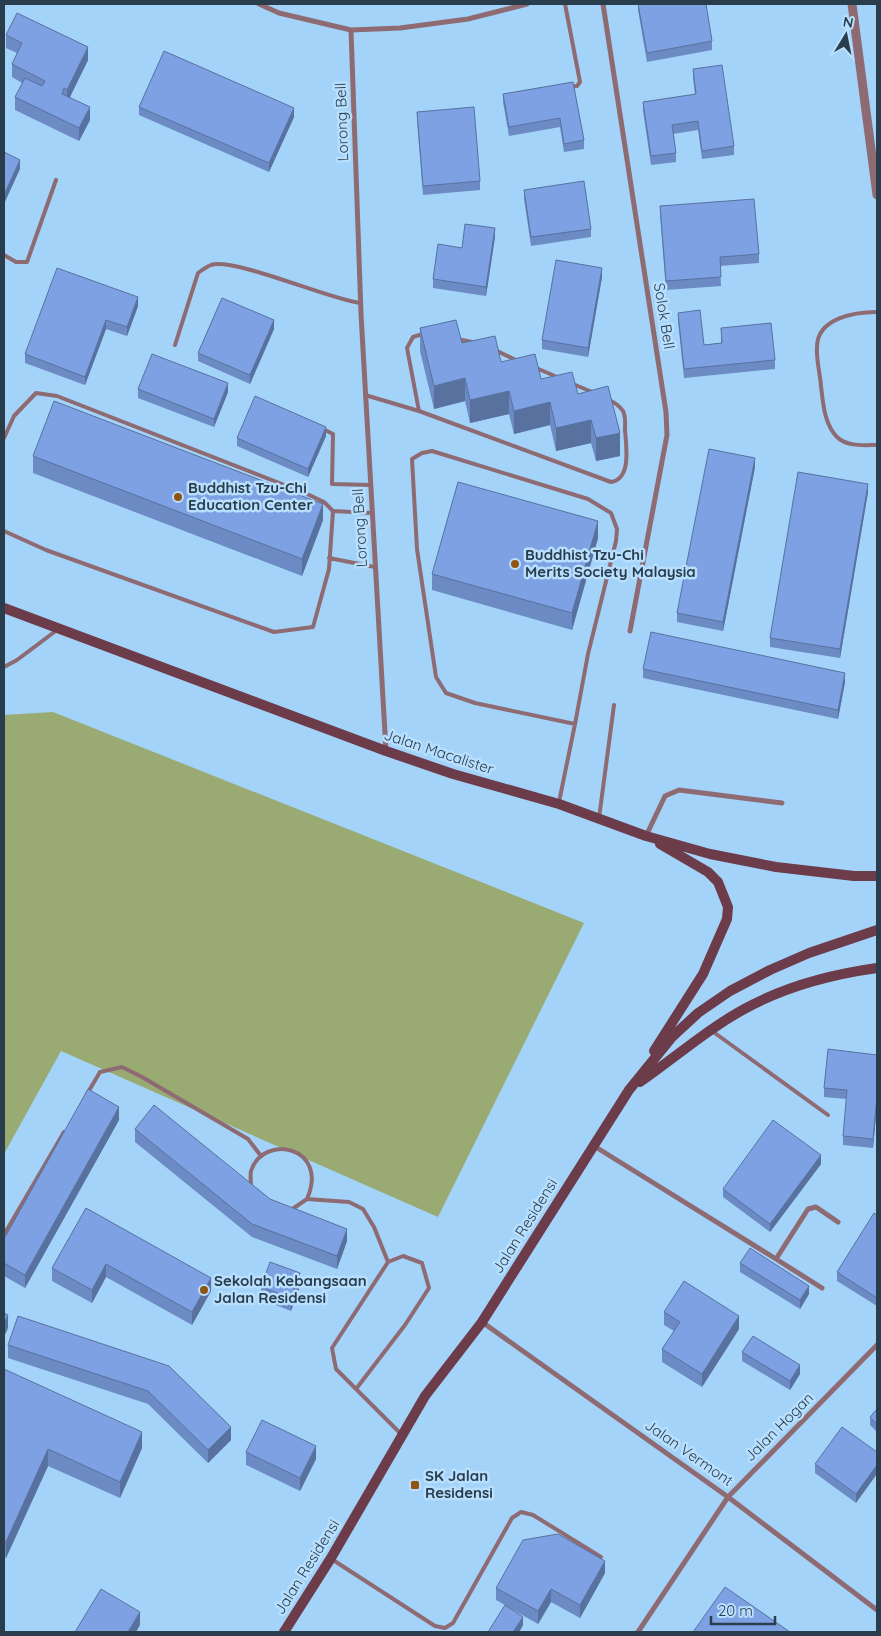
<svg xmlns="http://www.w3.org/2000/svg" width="881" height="1636" viewBox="0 0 881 1636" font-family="Quicksand,sans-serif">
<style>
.park{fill:#99ab73}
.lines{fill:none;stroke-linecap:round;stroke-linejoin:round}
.service{stroke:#8e6b73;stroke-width:4}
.minor{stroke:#8e6b73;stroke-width:5}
.tertiary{stroke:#8e6b73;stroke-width:9}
.secondary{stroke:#6d3c4a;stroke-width:10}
.wall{fill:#6c8ac3}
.shaded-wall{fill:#58719f}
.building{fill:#7ea1e3;stroke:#58719f}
.poi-dot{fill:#905512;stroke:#b9dffe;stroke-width:2}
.labels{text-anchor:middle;stroke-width:5;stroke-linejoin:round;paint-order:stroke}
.street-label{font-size:15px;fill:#293d4c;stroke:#b9dffe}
.poi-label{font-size:15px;font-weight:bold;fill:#293d4c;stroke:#b9dffe;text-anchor:start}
</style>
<rect width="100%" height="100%" fill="#a4d3f9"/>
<path class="park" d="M53,712L584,923L438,1217L61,1051L4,1154V715Z"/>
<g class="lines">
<path class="service" d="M565,4L580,82L577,86L569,87
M4,255L16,262H27L56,180
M877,312C855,312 817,318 817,347C816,359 820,373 821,386C823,402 824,424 837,437C847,447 864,445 877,445
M457,339L472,342
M175,345L198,273C202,270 206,267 211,265C233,257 328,299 360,303
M495,350L518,361
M534,367L557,377
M573,384L592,392
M365,395L419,411L611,482C632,479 626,445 625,430C625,425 626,416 623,411C619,405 614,402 607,399
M419,411L407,348L413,337L423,334
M323,429L333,434L332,484L371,485
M4,438L14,416L36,393L57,396L305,493L324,502L333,511L329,569L313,627L274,632L46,550L4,531
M333,511L372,513
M329,558L375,567
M4,667L17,660L57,630
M559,802L575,724L475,703L446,693L436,677L417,549L412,459L422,453L432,451L588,499L611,513L617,529L616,541L588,654L575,724
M599,818L614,705
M712,1031L828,1115
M87,1094L100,1072L122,1067L142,1077L248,1139L261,1156
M251,1187C251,1182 250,1175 251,1171C263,1133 330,1146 307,1199
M291,1210L307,1199L349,1202L363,1209L374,1227L388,1262
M5,1233L64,1132
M356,1389L405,1325L429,1288L422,1263L403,1256L388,1262L332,1348L336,1369L401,1434
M333,1560L435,1626L445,1628L453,1623L512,1518L521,1512L533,1515L601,1557"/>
<path class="minor" d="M259,4L279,13L351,30L400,28L468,19L527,4
M603,4L666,412L667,435L630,631
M351,30L361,314L386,751
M646,836L665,796L679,790L782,803
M594,1146L776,1259L808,1209L816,1207L838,1222
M776,1259L822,1288
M482,1322L728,1497L877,1610
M638,1632L728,1497L877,1345"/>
<path class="tertiary" d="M852,4L877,195"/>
<path class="secondary" d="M4,608L386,751L453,774L559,804L646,836L710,854L776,867L854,876H877
M654,1051L703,974L727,919L728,907L718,882L708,872L660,844
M640,1082C676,1057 711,1026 750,1006C788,986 834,974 877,968
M284,1632L331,1558L425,1396L482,1322L629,1090L672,1037L698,1013L730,991L770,970L809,953L877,930"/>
</g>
<path class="wall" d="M638,4H706L712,41V50L647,62L638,10Z
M6,35L88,60L70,97L90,120L79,141L15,110V97L22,83L12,77V64L17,53L6,48Z
M693,69L734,146V155L702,159L698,130L673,134L676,153V162L651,165L643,111V102L695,95L693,78Z
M573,82L584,140V149L564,152L560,127L509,136L503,102V94Z
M139,107L294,117L269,172L139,115Z
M417,112L480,181V190L423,195L417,120Z
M524,190L591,229V237L531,246L524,199Z
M660,206L759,254V263L720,266L721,286L666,290L660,215Z
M495,237L486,296L433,288V279L462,248Z
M602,277L588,357L542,349V340Z
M138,306L127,336L106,329L85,385L25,363V354Z
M678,313L704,345L721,343V328L775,360V369L684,378L678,321Z
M420,328L462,343L501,362L578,394L620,456L596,461L591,443L556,451L550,425L514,434L509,414L470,423L465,401L434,409L420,351Z
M274,329L250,384L198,361V353Z
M138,389L228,392L214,427L138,398Z
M326,436L308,477L237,446V438Z
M33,456L323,520L302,576L33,473Z
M755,467L723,631L677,622V613Z
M868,492L840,658L770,647V638Z
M598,538L572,630L432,590V574Z
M643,669L845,682L838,719L643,678Z
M877,1055V1105L873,1148L843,1145V1136L847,1099L824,1097V1088Z
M119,1120L25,1288L4,1276V1239Z
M135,1129L270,1199L347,1241L337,1269L252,1237L135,1142Z
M821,1164L770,1232L723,1197V1189Z
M86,1208L211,1291L192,1325L106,1277L92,1303L52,1281V1268Z
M877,1215V1306L837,1281V1272Z
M740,1263L809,1294L800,1309L740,1272Z
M300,1286L291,1311L261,1299V1287Z
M664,1312L739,1329L702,1387L662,1362V1349L674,1331L664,1325Z
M8,1345L169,1366L231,1440L208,1463L148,1404L8,1358Z
M742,1352L800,1374L790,1390L742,1361Z
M4,1369L142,1448L120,1498L48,1466L6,1558L4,1557Z
M877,1409V1432L870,1425V1417Z
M246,1452L316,1459L300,1491L246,1465Z
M877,1452L856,1503L815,1473V1464Z
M877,1512V1524L876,1523V1514Z
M605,1573L580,1618L551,1602L538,1624L508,1607L523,1625L519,1632H488L505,1605L496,1600V1588Z"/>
<path class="shaded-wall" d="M88,47V60L67,103V90Z
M90,107V120L79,141V128Z
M294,108V117L269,172V163Z
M20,160V169L4,204V195Z
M495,228V237L486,296V287Z
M602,268V277L588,357V348Z
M138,297V306L127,336V327Z
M106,320V329L85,385V377Z
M274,320V329L250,384V375Z
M465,378V401L434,409V386Z
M228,383V392L214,427V419Z
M509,391V414L470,423V400Z
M550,402V425L514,434V411Z
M591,420V443L556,451V428Z
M326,427V436L308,477V469Z
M620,433V456L596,461V438Z
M755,458V467L723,631V622Z
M868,484V492L840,658V649Z
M323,504V520L302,576V559Z
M598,521V538L572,630V613Z
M845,673V682L838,719V710Z
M877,1096V1105L873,1148V1139Z
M119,1107V1120L25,1288V1275Z
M821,1155V1164L770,1232V1224Z
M347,1229V1241L337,1269V1256Z
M106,1264V1277L92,1303V1290Z
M300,1273V1286L291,1311V1298Z
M211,1278V1291L192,1325V1312Z
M809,1286V1294L800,1309V1300Z
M8,1315V1328L4,1337V1324Z
M739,1316V1329L702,1387V1374Z
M800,1365V1374L790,1390V1381Z
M231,1427V1440L208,1463V1450Z
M142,1432V1448L120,1498V1482Z
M316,1446V1459L300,1491V1478Z
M48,1449V1466L6,1558V1542Z
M877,1465V1474L856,1503V1494Z
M605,1561V1573L580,1618V1605Z
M551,1589V1602L538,1624V1611Z
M140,1612V1625L136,1632H128Z
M523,1617V1625L519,1632H513Z"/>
<path class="building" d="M638,4H706L712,41L647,53Z
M17,13L88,47L67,90L64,88L62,94L90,107L79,128L15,97L25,78L42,86L45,81L12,64L22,43L6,35Z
M164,51L294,108L269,163L139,107Z
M722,65L734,146L702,151L698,121L672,125L676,153L651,156L643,102L696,94L693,69Z
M573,82L584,140L564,144L560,118L509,127L503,94Z
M474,107L480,181L423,186L417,112Z
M4,152L20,160L4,195Z
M584,181L591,229L531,237L524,190Z
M754,199L759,254L720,257L721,277L666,281L660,206Z
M465,224L495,228L486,287L433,279L438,244L462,248Z
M556,260L602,268L588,348L542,340Z
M57,268L138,297L127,327L106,320L85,377L25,354Z
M222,298L274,320L250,375L198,353Z
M700,310L704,345L722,343L721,328L771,323L775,360L684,369L678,313Z
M456,320L462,343L495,336L501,362L535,354L541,379L572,372L578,394L608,386L620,433L596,438L591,420L556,428L550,402L514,411L509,391L470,400L465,378L434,386L420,328Z
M152,354L228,383L214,419L138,389Z
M255,396L326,427L308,469L237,438Z
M54,401L323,504L302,559L33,456Z
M709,449L755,458L723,622L677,613Z
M798,472L868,484L840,649L770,638Z
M458,482L598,521L572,613L432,574Z
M651,632L845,673L838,710L643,669Z
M828,1049L877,1055V1096L873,1139L843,1136L847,1090L824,1088Z
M88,1089L119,1107L25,1275L4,1263V1239Z
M154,1105L270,1199L347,1229L337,1256L252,1224L135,1129Z
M773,1120L821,1155L770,1224L723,1189Z
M86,1208L211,1278L192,1312L106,1264L92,1290L52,1268Z
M874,1213L877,1215V1298L837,1272Z
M750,1248L809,1286L800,1300L740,1263Z
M270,1262L300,1273L291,1298L261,1287Z
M684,1281L739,1316L702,1374L662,1349L680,1322L664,1312Z
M4,1313L8,1315L4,1324Z
M18,1316L169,1366L231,1427L208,1450L148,1391L8,1345Z
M753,1336L800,1365L790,1381L742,1352Z
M4,1369L142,1432L120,1482L48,1449L6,1542L4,1541Z
M877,1409V1424L870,1417Z
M262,1420L316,1446L300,1478L246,1452Z
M842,1427L877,1452V1465L856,1494L815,1464Z
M558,1534L605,1561L580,1605L551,1589L538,1611L496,1588L523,1540Z
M725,1587L790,1632H693Z
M101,1589L140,1612L128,1632H75Z
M505,1605L523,1617L513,1632H488Z"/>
<g class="poi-dot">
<circle cx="178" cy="497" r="5"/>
<circle cx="515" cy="564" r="5"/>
<circle cx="204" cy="1290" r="5"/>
<rect x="410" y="1480" width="10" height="10" rx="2.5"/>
</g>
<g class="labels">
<g class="street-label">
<text transform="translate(342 122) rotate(-92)" y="5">Lorong Bell</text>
<text transform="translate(664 316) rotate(81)" y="5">Solok Bell</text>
<text transform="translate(360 528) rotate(-93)" y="5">Lorong Bell</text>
<text transform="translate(439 752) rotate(18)" y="5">Jalan Macalister</text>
<text transform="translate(525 1226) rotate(-58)" y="5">Jalan Residensi</text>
<text transform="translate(779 1427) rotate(-45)" y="5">Jalan Hogan</text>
<text transform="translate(689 1453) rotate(35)" y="5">Jalan Vermont</text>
<text transform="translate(307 1567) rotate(-58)" y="5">Jalan Residensi</text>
</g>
<g class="poi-label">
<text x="188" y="493">Buddhist Tzu-Chi<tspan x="188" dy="17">Education Center</tspan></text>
<text x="525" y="560">Buddhist Tzu-Chi<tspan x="525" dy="17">Merits Society Malaysia</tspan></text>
<text x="214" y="1286">Sekolah Kebangsaan<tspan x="214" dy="17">Jalan Residensi</tspan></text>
<text x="425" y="1481">SK Jalan<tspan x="425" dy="17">Residensi</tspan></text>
</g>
</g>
<rect width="881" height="1636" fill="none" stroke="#293d4c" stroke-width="10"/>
<g transform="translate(846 35) rotate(10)" stroke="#b9dffe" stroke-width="4" paint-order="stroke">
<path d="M0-4L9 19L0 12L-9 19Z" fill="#293d4c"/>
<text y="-8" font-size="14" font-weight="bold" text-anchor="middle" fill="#293d4c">N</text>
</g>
<path d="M711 1616v8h64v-8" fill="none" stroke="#293d4c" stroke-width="2.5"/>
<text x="718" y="1616" font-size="15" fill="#293d4c" stroke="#b9dffe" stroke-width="4" paint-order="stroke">20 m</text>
</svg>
